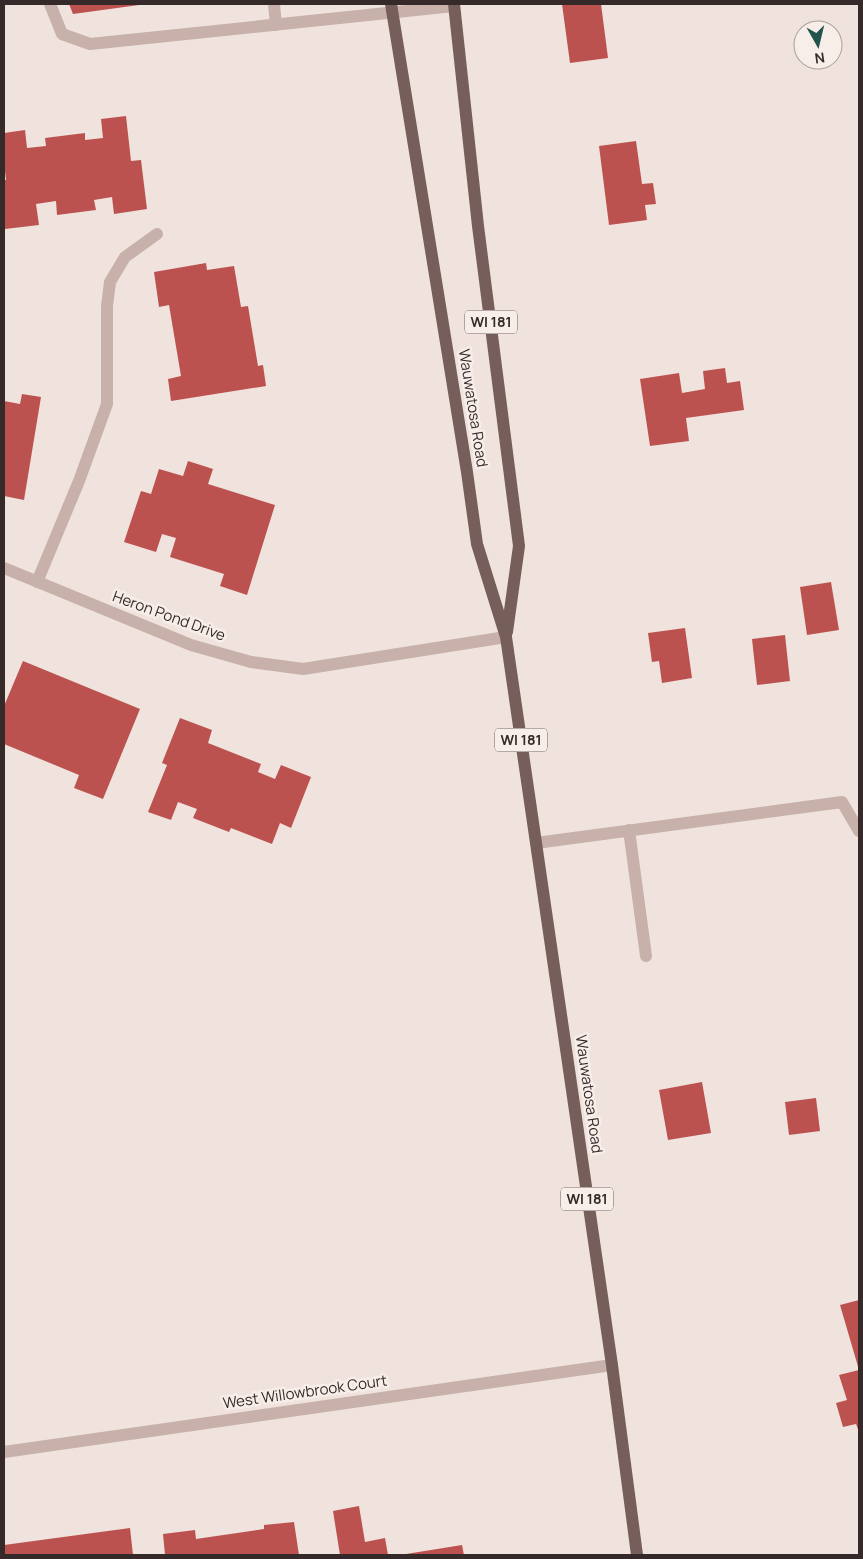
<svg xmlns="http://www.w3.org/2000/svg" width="863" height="1559" viewBox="0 0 863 1559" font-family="Manrope,sans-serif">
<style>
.building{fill:#bc524f}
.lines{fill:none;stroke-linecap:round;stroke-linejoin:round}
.minor{stroke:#c7b1aa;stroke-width:12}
.major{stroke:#765e5b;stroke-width:12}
.labels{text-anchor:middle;stroke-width:5;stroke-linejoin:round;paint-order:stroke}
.shield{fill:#f8eee9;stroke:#706563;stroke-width:1}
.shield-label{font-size:14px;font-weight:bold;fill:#352a29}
.street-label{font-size:15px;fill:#352a29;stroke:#f8eee9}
</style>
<rect width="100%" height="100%" fill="#f0e3dd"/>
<path class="building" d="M69,4H139V5L73,14Z
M562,4H601L608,58L570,63Z
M126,116L131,161L141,160L147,209L114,214L112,197L94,200L96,210L57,215L56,201L36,204L39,225L5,229L4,180H6L4,161V133L25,130L27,148L46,146L45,138L85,133V140L103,138L101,119Z
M636,141L642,184L653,183L656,204L645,205L647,220L609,225L599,146Z
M206,263L207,270L234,266L241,307L248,306L258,366L263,365L266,386L171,401L168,379L181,376L169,305L159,307L154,272Z
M725,368L727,383L740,381L744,410L686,418L689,441L650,446L640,379L679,373L682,393L705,389L703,371Z
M22,394L41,397L24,500L4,496V401L20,404Z
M188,461L213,469L208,484L275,505L247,595L220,586L224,574L170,557L176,538L162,534L156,552L124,542L141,491L151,494L159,469L183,476Z
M831,582L839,630L807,635L800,587Z
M685,628L692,678L662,683L659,661L652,662L648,633Z
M785,635L790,681L757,685L752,639Z
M23,661L140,709L103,799L74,788L79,775L4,744V706Z
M180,718L212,730L208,743L261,764L258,772L275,779L281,765L311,777L291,828L280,823L272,844L231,828L229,832L193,818L197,809L178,802L171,820L148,812L167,765L162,763Z
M702,1082L711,1133L668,1140L659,1090Z
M816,1098L820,1131L789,1135L785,1102Z
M859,1300V1432L856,1424L843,1427L836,1403L847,1400L839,1375L859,1370L840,1305Z
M359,1506L365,1542L385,1538L388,1555H340L333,1511Z
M294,1522L299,1555H165L163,1534L195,1530L196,1539L264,1529V1525Z
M130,1528L133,1555H4V1545Z
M462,1545L464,1555H406V1554Z"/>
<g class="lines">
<path class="minor" d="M50,4L62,34L90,44L454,6
M274,4L276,25
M4,568L191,645L251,662L303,669L506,637
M37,582L79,481L107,404V306L110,282L125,257L157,234
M629,830L646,956
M536,843L842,802L859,831
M4,1452L612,1365"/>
<path class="major" d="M391,4L467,472L477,544L506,637L612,1365L637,1555
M454,4L478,226L519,546L507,632"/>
</g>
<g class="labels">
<g class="shield">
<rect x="465" y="310.5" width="52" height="23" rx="4"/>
<rect x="495" y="728.5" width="52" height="23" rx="4"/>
<rect x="561" y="1187.5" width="52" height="23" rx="4"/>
</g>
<g class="shield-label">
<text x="491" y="327">WI 181</text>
<text x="521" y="745">WI 181</text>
<text x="587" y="1204">WI 181</text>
</g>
<g class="street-label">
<text transform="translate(473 408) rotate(81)" y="5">Wauwatosa Road</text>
<text transform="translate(169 616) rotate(20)" y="5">Heron Pond Drive</text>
<text transform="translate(589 1094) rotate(82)" y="5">Wauwatosa Road</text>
<text transform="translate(305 1392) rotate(-8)" y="5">West Willowbrook Court</text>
</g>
</g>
<rect width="863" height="1559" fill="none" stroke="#352a29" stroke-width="10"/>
<g transform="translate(818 45) rotate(172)"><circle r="24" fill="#f8eee9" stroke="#aaa09c"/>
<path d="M0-4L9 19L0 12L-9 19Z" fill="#22534c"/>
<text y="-8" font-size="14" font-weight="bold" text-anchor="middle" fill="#352a29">N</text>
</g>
</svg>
